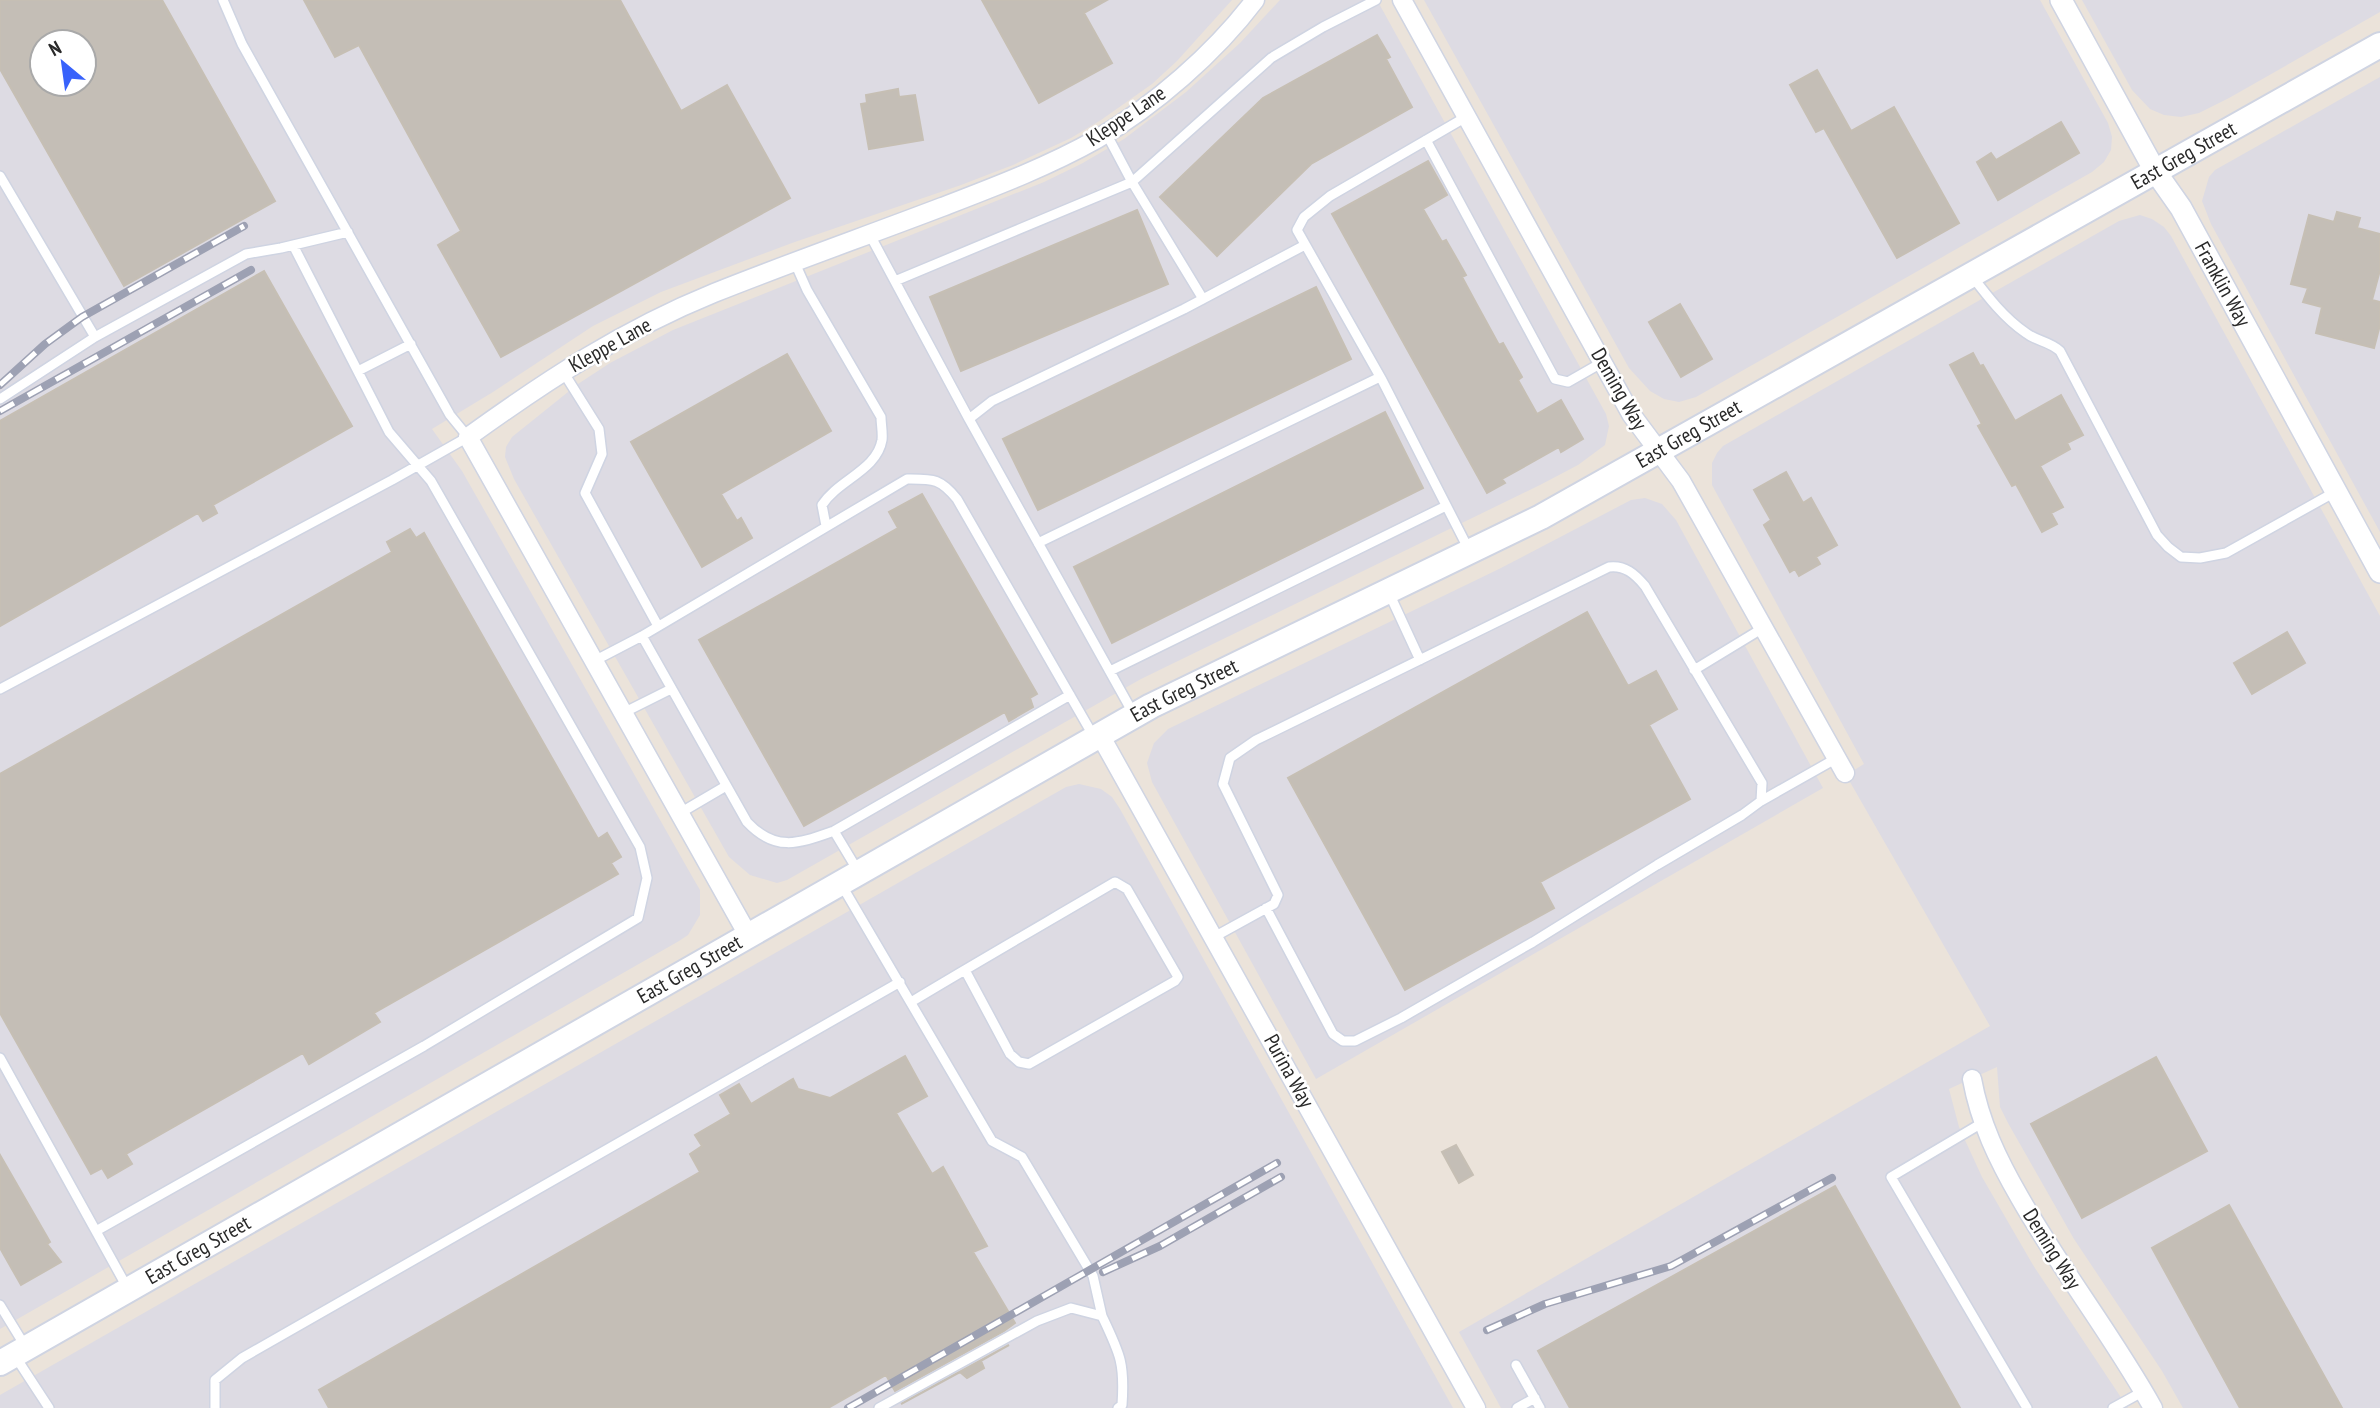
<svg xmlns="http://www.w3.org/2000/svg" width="2380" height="1408" viewBox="0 0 2380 1408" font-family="'PT Sans Narrow',sans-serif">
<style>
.industrial{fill:#dddbe3;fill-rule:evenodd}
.building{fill:#c4beb6;stroke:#c6bfb4;stroke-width:2;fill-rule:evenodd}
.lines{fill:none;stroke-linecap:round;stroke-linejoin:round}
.service-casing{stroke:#cfd4e2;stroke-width:12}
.minor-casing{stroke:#cfd4e2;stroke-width:21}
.tertiary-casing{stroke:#cfd4e2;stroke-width:24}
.secondary-casing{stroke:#cfd4e2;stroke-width:28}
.service{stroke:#fff;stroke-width:9}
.minor{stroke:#fff;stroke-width:18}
.tertiary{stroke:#fff;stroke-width:21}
.secondary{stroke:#fff;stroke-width:24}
.rail-casing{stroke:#9da1b3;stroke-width:8}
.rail{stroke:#fff;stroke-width:5;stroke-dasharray:16;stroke-linecap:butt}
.labels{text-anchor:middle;stroke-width:5;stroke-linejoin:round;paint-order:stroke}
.street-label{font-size:21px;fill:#292929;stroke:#fff}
</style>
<rect width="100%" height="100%" fill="#ebe3da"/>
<path class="industrial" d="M0,0H1232L1177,61L1152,84L1101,120L1071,138L1013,165L961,185L792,243L661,292L593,326L493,392L432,429L462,471L693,878L700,890V915L688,935L679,941L0,1329ZM42,42H84V84H42Z
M1280,0H1377L1606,414L1609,426L1605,445L1578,465L1540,485L1141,679L787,880L777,883L750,875L729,857L514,479L505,457L506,447L512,437L578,384L610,363L673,330L1044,182L1081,164L1124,139L1186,92L1240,43Z
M1424,0H2040L2108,123L2112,137L2111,150L2104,162L2092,172L1696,397L1679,402L1664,399L1650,391L1629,368Z
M2082,0H2380V12L2229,98L2199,113L2181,117L2164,115L2150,109L2132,90Z
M2380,77V532L2211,224L2202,201L2209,177L2215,170Z
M2140,215L2152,219L2164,227L2171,236L2380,616V1408H2183L2162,1371L2074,1239L2008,1123L2000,1107L1997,1067L1949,1089L1959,1127L1982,1177L2033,1265L2128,1408H1501L1459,1332L1990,1026L1846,775L1864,764L1712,485V463L1717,453L1723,446L2119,221Z
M1645,498L1662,504L1676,520L1823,788L1316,1079L1152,782L1147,763L1154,743L1168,729L1499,569L1631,500Z
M1079,784L1101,789L1112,797L1120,809L1453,1408H0V1395L1066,787Z"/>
<path class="building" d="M0,0H162L275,201L124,286L0,69ZM42,42H84V84H42Z
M304,0H620L681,111L727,85L790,198L501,357L438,245L461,231L359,45L335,57Z
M982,0H1107L1084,13L1112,63L1039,103Z
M1377,35L1390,57L1386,59L1412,107L1311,164L1217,256L1160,197L1263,98Z
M1817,70L1851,131L1894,107L1959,223L1897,258L1824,128L1816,132L1790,85Z
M898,89L899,97L915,95L923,140L869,149L861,104L867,103L866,95Z
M2061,122L2079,153L1998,200L1977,162L1991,153L1996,160Z
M1428,161L1447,195L1423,209L1442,242L1446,240L1466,275L1462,277L1476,303L1499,345L1503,343L1522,377L1518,380L1537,414L1561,400L1583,439L1561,452L1559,447L1502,479L1505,483L1487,493L1332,214Z
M1137,210L1168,284L961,371L930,297Z
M2337,212L2360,218L2357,228L2380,234V270L2372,300L2380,302V325L2374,348L2316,333L2322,307L2303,302L2308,288L2291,284L2309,215L2334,222Z
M264,271L352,426L213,505L217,513L203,521L198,513L0,626V421Z
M1316,287L1351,359L1038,510L1003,439Z
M1680,304L1712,359L1681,377L1649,322Z
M1973,353L1980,366L1983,365L2015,421L2061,395L2083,435L2067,443L2070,449L2040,466L2063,507L2051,513L2057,524L2042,532L2016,484L2012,486L1978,426L1982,424L1950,365Z
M787,354L831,431L721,494L737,521L741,518L752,538L702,567L631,442Z
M1385,412L1423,488L1112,643L1074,567Z
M1786,472L1803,503L1811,498L1837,545L1816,557L1820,564L1799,576L1795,569L1790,572L1764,525L1771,520L1754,490Z
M922,494L1037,694L1030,698L1033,707L1009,721L1005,712L804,826L699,640L898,528L889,512Z
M410,529L416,538L424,533L598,839L607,833L621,857L611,863L618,874L374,1013L380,1022L309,1064L303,1053L126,1154L132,1164L108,1178L102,1168L91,1174L0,1013V774L392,552L387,542Z
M1587,612L1628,686L1656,671L1677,709L1649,725L1690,799L1540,882L1554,908L1405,990L1288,778Z
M2287,632L2305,663L2252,694L2234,663Z
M905,1056L927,1096L896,1113L932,1174L943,1167L987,1246L973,1252L1015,1323L1004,1331L895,1391L886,1375L828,1408H329L319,1390L700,1172L690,1154L702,1146L695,1135L731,1114L720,1095L739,1084L751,1104L793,1079L798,1089L830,1098Z
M2156,1057L2207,1151L2082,1218L2031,1124Z
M1456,1145L1473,1175L1459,1183L1442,1152Z
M0,1155L50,1242L47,1244L61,1262L21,1285L0,1248Z
M1835,1186L1960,1408H1570L1538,1351Z
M2229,1205L2342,1408H2240L2190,1317L2152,1248Z
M1009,1345L981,1361L984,1368L967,1378L960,1372L901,1404Z"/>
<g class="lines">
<g class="service-casing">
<path id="service" d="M1466,117L1330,196L1304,217L1297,230L1382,380L1469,550
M1106,133L1132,182L1203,299
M1426,140L1555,379L1568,382L1603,362
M0,176L95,337L246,254L281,248L348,232
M870,235L969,419
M795,263L807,290L881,417C881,424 883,433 882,440C877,470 838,480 822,505L826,526
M1972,276C1988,297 2004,318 2026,333C2036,341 2049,341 2060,351L2157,535L2168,547L2181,557L2200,558L2226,553L2335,492
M895,281L1132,182L1271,58L1323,27L1376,0
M562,370L599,429L602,454L585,493L658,626
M358,371L411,344
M0,399L95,337
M1038,543L1380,377
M1389,593L1420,660
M594,661L642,636
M1694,670L1763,628
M1110,671L1446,506
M0,689L392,480L468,437L450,415L242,44L223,0
M1070,695L834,831C800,843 776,853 747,822L642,636L907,479C933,479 940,478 957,499L1094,737
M623,713L671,689
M1133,713L969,419L992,401L1184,309L1305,245
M1761,801L1837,758
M680,813L726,786
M834,831L858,871
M841,884L992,1141L1022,1157L1093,1276L1102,1316
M1214,937L1274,904L1278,895L1223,784L1230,758L1256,740L1609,567C1625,565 1635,574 1645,586L1762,783L1761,801L1742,815L1657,865L1533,942L1401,1018L1355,1041H1343L1333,1034L1266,908
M911,1002C979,961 1047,922 1115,882L1127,889L1178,977L1175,981L1029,1064L1019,1062L1010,1054L965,970
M0,1058L128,1289
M1982,1123L1891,1177L2027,1408
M96,1231L424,1046L638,918L647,878L640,847L431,481L389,432L293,245
M0,1305L25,1346
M15,1356L49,1408
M1516,1365L1540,1408
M215,1408V1380L242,1358L900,982
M879,1408L1037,1321L1071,1308L1102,1316C1120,1354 1125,1363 1122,1405L1118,1408
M1517,1408L1535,1398
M2113,1408L2144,1391"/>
</g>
<g class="minor-casing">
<path id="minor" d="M1402,0L1631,414L1681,481L1845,773
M1100,735L1476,1408
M748,935L468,437C547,380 623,330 714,293C789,263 866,236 942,207C994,187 1047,167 1097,139C1154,106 1215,53 1255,0
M1972,1079C1980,1123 1998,1160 2020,1198C2061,1270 2113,1336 2153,1408"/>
</g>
<g class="tertiary-casing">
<g id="tertiary">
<path id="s1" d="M2061,0L2155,171L2181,208L2380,572"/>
</g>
</g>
<g class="secondary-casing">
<g id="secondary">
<path id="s2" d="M0,1363L1151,706L1541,517L2380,45"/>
</g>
</g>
<use href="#service" class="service"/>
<use href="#minor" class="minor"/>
<use href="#tertiary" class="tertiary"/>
<use href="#secondary" class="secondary"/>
<g class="rail-casing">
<path id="rail" d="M0,385L45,344L82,317L244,226
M0,411L251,270
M1103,1272L1160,1246L1281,1177
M1487,1330L1545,1304L1671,1266L1832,1178
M848,1408L1277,1163"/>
</g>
<use href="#rail" class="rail"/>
</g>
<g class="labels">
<g class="street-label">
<text transform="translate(1126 116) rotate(-34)" y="7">Kleppe Lane</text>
<text dy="7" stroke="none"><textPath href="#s2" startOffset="2496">East Greg Street</textPath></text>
<text dy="7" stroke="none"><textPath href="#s1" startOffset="327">Franklin Way</textPath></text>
<text transform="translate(610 345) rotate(-29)" y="7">Kleppe Lane</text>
<text transform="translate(1619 389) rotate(60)" y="7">Deming Way</text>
<text dy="7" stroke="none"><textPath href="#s2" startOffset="1928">East Greg Street</textPath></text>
<text dy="7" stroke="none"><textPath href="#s2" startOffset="1362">East Greg Street</textPath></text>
<text dy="7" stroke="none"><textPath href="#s2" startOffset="794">East Greg Street</textPath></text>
<text transform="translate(1289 1071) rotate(61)" y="7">Purina Way</text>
<text transform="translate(2052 1249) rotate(58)" y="7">Deming Way</text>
<text dy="7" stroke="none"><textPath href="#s2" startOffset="228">East Greg Street</textPath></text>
</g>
</g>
<g transform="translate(63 63) rotate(331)"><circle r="33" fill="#ffffff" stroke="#a9a9a9" stroke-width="2"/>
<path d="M0-5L12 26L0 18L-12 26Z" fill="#3862fb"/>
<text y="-10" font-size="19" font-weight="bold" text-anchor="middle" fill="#292929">N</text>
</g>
</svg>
